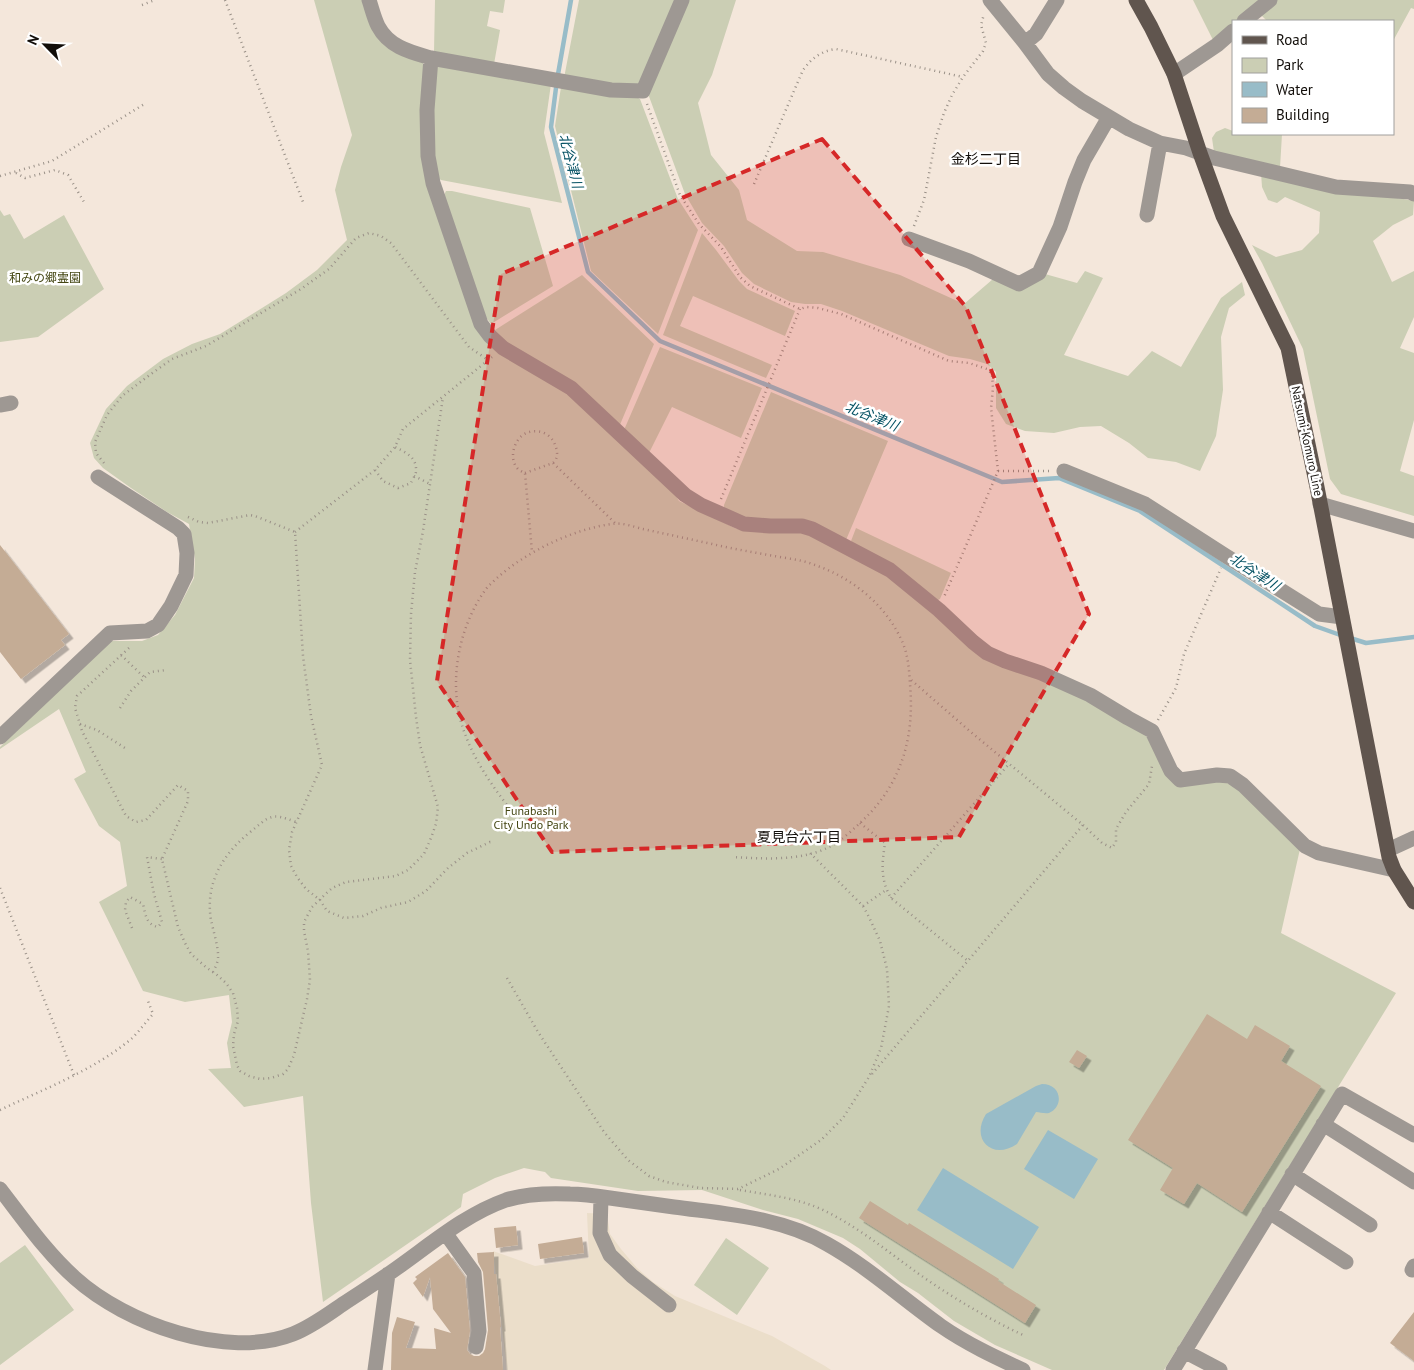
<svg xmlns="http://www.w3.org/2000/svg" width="1414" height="1370" viewBox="0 0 1414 1370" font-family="'PT Sans','Noto Sans JP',sans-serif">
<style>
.education{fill:#ebdeca}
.green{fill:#cbceb4}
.water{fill:#98bcc8}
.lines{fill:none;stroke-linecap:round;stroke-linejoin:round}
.stream{stroke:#98bcc8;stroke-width:4.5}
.building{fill:#c4ac95;filter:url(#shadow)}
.path{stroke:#9a9188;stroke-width:2.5;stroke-dasharray:1 4;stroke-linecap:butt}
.minor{stroke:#9e9893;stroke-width:15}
.major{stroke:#60554e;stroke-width:15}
.marked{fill:#d62828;fill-opacity:0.2;stroke:#d62828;stroke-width:4;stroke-dasharray:10 6;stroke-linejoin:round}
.labels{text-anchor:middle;stroke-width:5;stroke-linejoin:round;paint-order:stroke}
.park-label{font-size:12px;fill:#454714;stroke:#fff}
.street-label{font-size:12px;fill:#120e0a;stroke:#fff}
.neighbourhood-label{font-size:14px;fill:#120e0a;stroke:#fff}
.water-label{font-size:14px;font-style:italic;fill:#045163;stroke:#fff}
</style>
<defs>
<filter id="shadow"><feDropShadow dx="4.5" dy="4.5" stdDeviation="0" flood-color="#0004"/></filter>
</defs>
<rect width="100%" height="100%" fill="#f4e7db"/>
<path class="education" d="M587,1213L607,1214L610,1234L621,1249L637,1268L653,1282L675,1296L772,1336L825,1366L831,1370H507L493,1251L535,1266L589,1258Z"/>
<path class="green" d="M314,0H369L370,14L423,63V147L479,332L568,392L670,486L679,501L737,529L806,531L891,578L968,644L1086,699L1146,735L1165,770L1230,780L1300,849L1281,933L1396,993L1164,1370H1052L995,1345L954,1321L918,1293L900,1282L860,1249L843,1238L798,1219L763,1210L702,1190L638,1191L551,1178L545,1172L524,1168L495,1178L463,1194L461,1207L323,1302L311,1203L303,1096L244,1107L208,1069L231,1068L227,1043L232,1022L229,995L185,1002L143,991L99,902L127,886L120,842L99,826L74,779L86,772L59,709L0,749V747L110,641H142L158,635L175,615L194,578L195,559L189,524L167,512L131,488L103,468L94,458L90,443L106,409L127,386L163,359L192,344L220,334L286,293L317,270L347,240L335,190L341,167L352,135Z
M435,0H505L503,13L490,11L487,26L500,30L494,64L434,52Z
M579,0H677L637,87L564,78Z
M688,0H736L712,75L698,103L711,155L739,190L747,220L797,251L823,252L900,275L964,304L993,279L1045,274L1077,283L1085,271L1103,278L1064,355L1128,376L1152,351L1181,367L1221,298L1242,282L1245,295L1229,308L1221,337L1223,390L1216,436L1200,471L1176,462L1148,458L1129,443L1101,426L1080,427L1054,433L1025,431L1006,424L996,408V372L987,364L970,359L949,356L842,311L821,304H805L791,302L754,284L742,273L724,246L702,223L685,194L647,91Z
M1193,0H1263L1238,21H1233V26L1214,42Z
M1276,0H1414V9L1411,8L1393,41V21H1267L1259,13Z
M439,63L551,84L544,133L562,203L441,180L437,177L430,139L434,67Z
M561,87L635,96L640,99L678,199L698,230L658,334L591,271L555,126Z
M1225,128L1233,131V134H1282L1280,168L1214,152L1212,138L1216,132Z
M1261,173L1414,201L1413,215L1393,225L1373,241L1392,282L1414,271V317L1400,348L1414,353V420L1400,471L1414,476V516L1341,494L1330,479L1303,349L1262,263L1252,245L1276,257L1302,250L1319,233L1320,212L1285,197L1277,203L1268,200L1262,187Z
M446,191H452L530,208L553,286L491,324L485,316L444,195Z
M0,210L4,216L10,214L24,239L64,215L104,289L38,337L0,342Z
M702,233L716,250L739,281L747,289L795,311L785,336L693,296L680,326L772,365L766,378L663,335Z
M582,275L654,344L619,427L498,338L495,330Z
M660,347L762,388L741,438L672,407L649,453L624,430Z
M771,392L888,441L846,540L743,519L724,510V505Z
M856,528L951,573L940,599L936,601L851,541Z
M726,1238L769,1268L737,1315L694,1285Z
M25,1245L74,1310L0,1365V1263Z"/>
<path class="water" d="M1042,1084C1062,1084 1064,1107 1049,1113C1044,1114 1040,1112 1036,1112L1017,1144C992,1161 970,1139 986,1114L1036,1086Z
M1048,1130L1098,1159L1074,1199L1024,1169Z
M943,1168L1039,1227L1013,1269L917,1210Z"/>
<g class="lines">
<path class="stream" d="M571,0L557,80L551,127L588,272L660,341L1002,482L1059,478L1140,511L1315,626L1343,636
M1350,638L1366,643L1414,637"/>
</g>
<path class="building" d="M0,545L69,634L61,640L65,645L21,679L0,652Z
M1207,1014L1247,1039L1255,1025L1290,1046L1281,1061L1321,1086L1242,1212L1197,1183L1184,1204L1160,1190L1173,1168L1128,1140Z
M1077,1050L1087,1056L1079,1068L1069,1062Z
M870,1201L908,1225L909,1223L999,1279L998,1281L1036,1305L1025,1323L859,1218Z
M516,1226L518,1245L496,1248L494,1228Z
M582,1237L584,1253L540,1259L538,1244Z
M494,1252V1274H496L501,1327H500L503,1370H391L392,1333L397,1317L415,1322L406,1348L436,1349L434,1328L451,1333L433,1309L430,1277L423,1297L413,1283L417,1279L415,1277L448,1253L465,1277L470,1331L467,1350L470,1354L474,1356H479L483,1353L485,1349L488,1330L483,1272L478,1262L477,1253Z
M1414,1312V1361L1390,1343Z"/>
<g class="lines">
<path class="path" d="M225,0L303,202
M142,5L155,0
M647,104L680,195L699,224L721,247L740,277L750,286L800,309L806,307L818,308L841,314L949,361L969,363L987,369L992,374L993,388L991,408L998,471L944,597
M16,173L25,178L55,170L68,175L84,202
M0,176L52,161L146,103
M754,184L803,70C812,58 821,51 836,49L963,77
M914,226L924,200L936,137L944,113L952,95L963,77L983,51L986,43L981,25L984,14
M104,463L96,453L95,442L107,415L122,396L151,374L172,359L206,346L301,289L329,269L356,238L369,233L381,236L391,243L469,347L488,360
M553,463L615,523
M375,470L383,481L398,488L411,483C412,480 416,475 416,471C417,457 405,452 395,447
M998,471H1050
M525,473L553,463C558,459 558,451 555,445C551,432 534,427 523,435C513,442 509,460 518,469C519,470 524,473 525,473L532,552
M414,476L430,484
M721,499L800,309
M188,517L199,522L208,523L250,515L255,516L295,532L303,656L311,716L322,765L292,832L289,850L291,866L297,877L306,889L320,900L327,911L344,918L363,916L381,908L408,902L426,891L448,868L467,853L490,842H494
M295,532L375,470L395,447L403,429L492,357
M129,648L77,696L75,708L82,731L126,816L136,822L146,820L178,785L188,791V801L162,859L178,927L185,943L191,954L207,968L217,975L226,983L233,993L237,1008L238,1021L234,1034L233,1046L237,1065L240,1071L249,1076L260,1079L271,1078L283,1074L288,1069L294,1055L307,999L310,980L308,951L304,931V922L312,907L332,888L346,882L396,876L408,870L424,854L431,838L436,824L438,807L420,745L416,717L410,660L411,614L415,572L423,531L443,397
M121,655L144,677
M120,708L131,691L150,672L167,670
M1158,720L1176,688L1184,654L1221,568
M80,724L97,730L125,748
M860,823L885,843C882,864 880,879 891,898L968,961
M1083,825L1102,843L1112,848L1116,842V829L1126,812L1149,784L1152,766
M525,828C499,795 473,763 461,722C449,679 459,626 486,589C489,585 493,582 497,578C526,552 573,529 612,524C622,522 634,527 643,529C666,534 689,539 712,544C734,549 757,553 780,557C791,559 802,560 812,564C849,576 883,602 900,637C908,652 909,668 910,684C913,719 909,752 892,783C883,799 873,811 859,824C850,832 840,842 829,847C803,861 762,859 734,857
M0,888L74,1075
M891,898L1009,764
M863,906L886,890
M132,928L125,910L126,902L130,897L143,904C146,916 146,924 158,927L162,922L154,894L147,857L162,859
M213,972C215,968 218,962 218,958C219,949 213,930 211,920C205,884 222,855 249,833C270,816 270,812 296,822
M507,978L538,1032L604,1132L628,1160L649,1176L666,1182L700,1188L738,1189L779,1169L821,1140L843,1118L869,1077L881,1048L889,1006L887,969L880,941L869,917L863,906L810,853
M872,1074L1083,825L972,733L910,679
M0,1110C44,1089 92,1071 130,1040C138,1033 145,1023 153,1014L148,1001
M740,1190C769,1195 799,1198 825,1211C862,1229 893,1256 926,1279C958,1301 991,1320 1025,1336"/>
<path class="minor" d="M369,0C372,9 374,18 378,26C389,47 410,52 431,58L427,110L428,156L433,183L481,324L490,336L503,348L571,388L685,495L701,505L744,524L770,526H802L812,529L890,570L939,610L973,642L987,653L1005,661L1041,673L1090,695L1128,718L1152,731L1171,771L1180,780L1217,775L1230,776L1243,785L1305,846L1319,853L1394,870
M990,0L1025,43L1048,74L1064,88L1082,101L1129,129L1160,143L1186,148L1214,158L1336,187L1410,192L1414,194
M1244,21L1270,0
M1025,43L1036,34L1057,0
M431,58L611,90L643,91L682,0
M1174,74L1217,45L1233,31
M1147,215L1160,143
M909,239L969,261L1019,284L1039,273L1060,227L1075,182L1084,160L1109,117
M0,405L11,403
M1064,471L1145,504L1226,556L1319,614L1342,617
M1320,504L1414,531
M0,737L110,633L147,631L158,625L171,606L186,575L187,553L184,534L178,528L98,477
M1388,850L1414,838
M1323,1124L1414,1182
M1292,1174L1370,1225
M0,1189C24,1220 46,1252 75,1278C126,1324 227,1360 293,1334C311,1327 327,1315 343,1304C361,1292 379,1281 397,1268C431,1244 466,1214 506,1200C525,1194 549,1193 570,1194C583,1194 597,1196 610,1198C632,1201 653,1204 674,1207C725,1214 781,1217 827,1244C868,1267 903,1299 941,1326C967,1344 995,1357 1023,1370
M601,1197L600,1233L610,1255L632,1276L669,1305
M1269,1212L1346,1262
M446,1234L474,1273L479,1331L476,1347
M1412,1270L1414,1266
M1184,1351L1220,1370
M375,1370L388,1274
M1173,1370L1342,1094L1414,1135"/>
<path class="major" d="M1136,0L1151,27L1174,74L1200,153L1223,216L1288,348L1317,487L1389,857L1394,870L1414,902"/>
</g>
<path class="marked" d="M822,139L966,307L1089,614L959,837L552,852L437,681L501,274Z"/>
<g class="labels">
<g class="park-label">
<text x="45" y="282">和みの郷霊園</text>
<text x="531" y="815">Funabashi<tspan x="531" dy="14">City Undo Park</tspan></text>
</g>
<g class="street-label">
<text transform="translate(1307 441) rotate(78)" y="4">Natsumi-Komuro Line</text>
</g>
<g class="neighbourhood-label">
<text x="986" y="164">金杉二丁目</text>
<text x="799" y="842">夏見台六丁目</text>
</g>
<g class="water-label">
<text transform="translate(571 161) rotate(75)" y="5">北谷津川</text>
<text transform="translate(872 416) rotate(22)" y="5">北谷津川</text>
<text transform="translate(1255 572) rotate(33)" y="5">北谷津川</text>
</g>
</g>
<rect x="1232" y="20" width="162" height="115" fill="#ffffff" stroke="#a09f9d"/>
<rect x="1242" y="36" width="25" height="8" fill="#60554e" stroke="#a09f9d"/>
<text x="1276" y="45" font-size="15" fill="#120e0a">Road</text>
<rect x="1242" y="58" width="25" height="15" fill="#cbceb4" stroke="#a09f9d"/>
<text x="1276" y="70" font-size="15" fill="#120e0a">Park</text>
<rect x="1242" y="82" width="25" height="15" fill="#98bcc8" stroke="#a09f9d"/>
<text x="1276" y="95" font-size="15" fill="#120e0a">Water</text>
<rect x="1242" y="108" width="25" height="15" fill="#c4ac95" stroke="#a09f9d"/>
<text x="1276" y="120" font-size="15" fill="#120e0a">Building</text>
<g transform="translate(45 45) rotate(294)" stroke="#ffffff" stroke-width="4" paint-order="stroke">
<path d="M0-4L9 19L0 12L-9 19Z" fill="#120e0a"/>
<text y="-8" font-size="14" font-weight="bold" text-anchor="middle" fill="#120e0a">N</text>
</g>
</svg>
